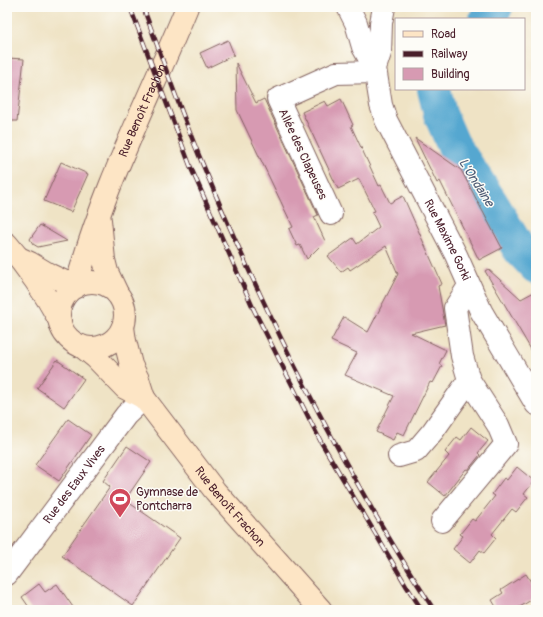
<svg xmlns="http://www.w3.org/2000/svg" width="543" height="617" viewBox="0 0 543 617" font-family="Pangolin,sans-serif">
<style>
.lines{fill:none;stroke-linecap:round;stroke-linejoin:round}
.river{stroke:#55a7d0;stroke-width:34}
.building{fill:#d79ab2}
.minor-casing{stroke:#846461;stroke-width:24}
.secondary-casing{stroke:#846461;stroke-width:24}
.minor{stroke:#fff;stroke-width:22}
.secondary{stroke:#fde5c5;stroke-width:22}
.rail-casing{stroke:#4a1f2b;stroke-width:4.5}
.rail{stroke:#fdfcf7;stroke-width:3;stroke-dasharray:9;stroke-linecap:butt}
.labels{text-anchor:middle;stroke-width:3;stroke-linejoin:round;paint-order:stroke}
.street-label{font-size:12px;fill:#4a1f2b;stroke:#fdfcf7}
.poi-label{font-size:12px;fill:#4a1f2b;stroke:#fdfcf7;text-anchor:start}
.water-label{font-size:13px;font-style:italic;fill:#4f5c75;stroke:#fdfcf7}
</style>
<rect width="100%" height="100%" fill="#fdfcf7"/>
<filter id="ink" filterUnits="userSpaceOnUse"><feTurbulence type="fractalNoise" baseFrequency=".025" numOctaves="2"/><feDisplacementMap in="SourceGraphic" scale="8" xChannelSelector="R" yChannelSelector="G"/><feConvolveMatrix kernelMatrix="1 2 1 2 8 2 1 2 1" color-interpolation-filters="sRGB"/></filter>
<filter id="wash" filterUnits="userSpaceOnUse"><feTurbulence type="fractalNoise" baseFrequency=".012" numOctaves="4" result="noise"/><feDisplacementMap in="SourceGraphic" scale="16" xChannelSelector="R" yChannelSelector="G"/><feGaussianBlur stdDeviation="0.9" result="paint"/><feColorMatrix in="noise" values="0 0 0 0 0 0 0 0 0 0 0 0 0 0 0 0 0 1.4 0 .05"/><feComposite in="paint" operator="in"/></filter>
<g filter="url(#wash)">
<rect width="100%" height="100%" fill="#efe3c5"/>
<g class="lines">
<path class="river" d="M486,19L496,7
M434,89L440,114L453,144L491,202L519,249L536,267"/>
</g>
<g id="blocks">
<path class="building" d="M228,40L234,55L207,68L200,53Z
M7,58L24,59L17,121H7Z
M236,63L256,103L264,99L318,215L314,217L325,241L307,259L300,245L297,246L289,229L293,227L237,110Z
M341,99L353,125L351,126L379,186L381,185L390,203L403,196L442,284L438,286L445,325L411,333L446,350L439,364L442,366L433,383L430,382L404,435L397,432L393,440L376,432L394,396L345,375L357,353L331,341L344,317L368,332L398,274L386,246L350,270L348,267L341,272L328,256L353,238L357,244L379,227L372,212L375,211L359,179L338,189L302,112L325,101L328,106Z
M415,138L461,170L502,248L479,260L440,181L437,183Z
M61,162L88,174L71,212L44,201Z
M40,225L67,241L38,247L33,244L30,239Z
M488,269L521,299L536,291V358L485,271Z
M57,360L84,379L64,407L37,388Z
M68,419L91,435L59,481L35,465Z
M471,427L488,441L478,453L480,455L468,470L466,469L445,496L428,482L449,456L445,452L457,437L461,440Z
M127,446L151,462L125,500L180,538L133,606L62,556L110,487L103,481Z
M517,467L534,481L524,494L528,497L516,512L512,509L492,534L496,538L484,553L480,550L470,563L453,549L463,536L460,534L472,519L475,521L495,496L492,494L504,478L507,480Z
M526,574L536,590V597L515,610H498L492,600L503,593L501,590Z
M39,584L45,592L57,584L75,610H31L22,597Z"/>
</g>
</g>
<g filter="url(#ink)">
<use href="#blocks" fill-opacity="0" stroke="#846461" stroke-width="1"/>
<g class="lines">
<g class="minor-casing">
<g id="minor">
<path d="M348,7L356,23L363,47L375,68"/>
<path id="s1" d="M384,7L381,23L380,53L375,68L381,105L386,120L456,255L481,311L536,404"/>
<path d="M331,214L278,99L336,73L375,72"/>
<path d="M399,456L416,451L433,431L469,380"/>
<path d="M442,521L506,444L498,425L469,380L462,356L455,308L469,286"/>
<path id="s2" d="M7,574L126,415L144,398"/>
</g>
</g>
<g class="secondary-casing">
<g id="secondary">
<path d="M100,220L104,260L107,272L117,293"/>
<path d="M7,244C26,266 46,295 60,321"/>
<path id="s3" d="M19,258L30,263L50,275L76,287C102,189 149,100 187,7"/>
<circle cx="92" cy="315" r="33"/>
<path id="s4" d="M123,327L125,341L131,365L138,379L144,398L215,491L321,610"/>
<path d="M81,346L96,358L125,388L144,398"/>
</g>
</g>
<use href="#minor" class="minor"/>
<use href="#secondary" class="secondary"/>
<g class="rail-casing">
<path id="rail" d="M130,7L191,168L254,310L321,442L407,587L422,610
M143,7C163,60 181,113 203,165C267,319 343,470 434,610"/>
</g>
<use href="#rail" class="rail"/>
</g>
</g>
<defs>
<g id="stadium-pin" transform="scale(1.15)"><path d="M0 17L-7.5 6A9.5 9.5 0 1 1 7.5 6Z" fill="#d1495b" stroke="#fdfcf7"/><path d="M0-5a6.5 5 0 1 0 0 10a6.5 5 0 1 0 0-10ZM-3.5-1.8h7v3.6h-7Z" fill="#fff"/></g>
</defs>
<g fill-rule="evenodd">
<use href="#stadium-pin" x="120" y="499"/>
</g>
<g class="labels">
<g class="street-label">
<text dy="4" stroke="none"><textPath href="#s3" startOffset="253">Rue Benoît Frachon</textPath></text>
<text transform="translate(303 154) rotate(65)" y="4">Allée des Clapeuses</text>
<text dy="4" stroke="none"><textPath href="#s1" startOffset="250">Rue Maxime Gorki</textPath></text>
<text dy="4" stroke="none"><textPath href="#s2" startOffset="112">Rue des Eaux Vives</textPath></text>
<text dy="4" stroke="none"><textPath href="#s4" startOffset="213">Rue Benoît Frachon</textPath></text>
</g>
<g class="poi-label">
<text x="136" y="496">Gymnase de<tspan x="136" dy="14">Pontcharra</tspan></text>
</g>
<g class="water-label">
<text transform="translate(477 182) rotate(58)" y="5">L'Ondaine</text>
</g>
</g>
<rect width="543" height="617" fill="none" stroke="#fdfcf7" stroke-width="24"/>
<rect x="395" y="18" width="130" height="72" fill="#fdfcf7" stroke="#b5a4a5"/>
<rect x="403" y="31" width="20" height="6" fill="#fde5c5" stroke="#b5a4a5"/>
<text x="431" y="38" font-size="12" fill="#4a1f2b">Road</text>
<rect x="403" y="51" width="20" height="6" fill="#4a1f2b" stroke="#b5a4a5"/>
<text x="431" y="58" font-size="12" fill="#4a1f2b">Railway</text>
<rect x="403" y="68" width="20" height="12" fill="#d79ab2" stroke="#b5a4a5"/>
<text x="431" y="78" font-size="12" fill="#4a1f2b">Building</text>
</svg>
